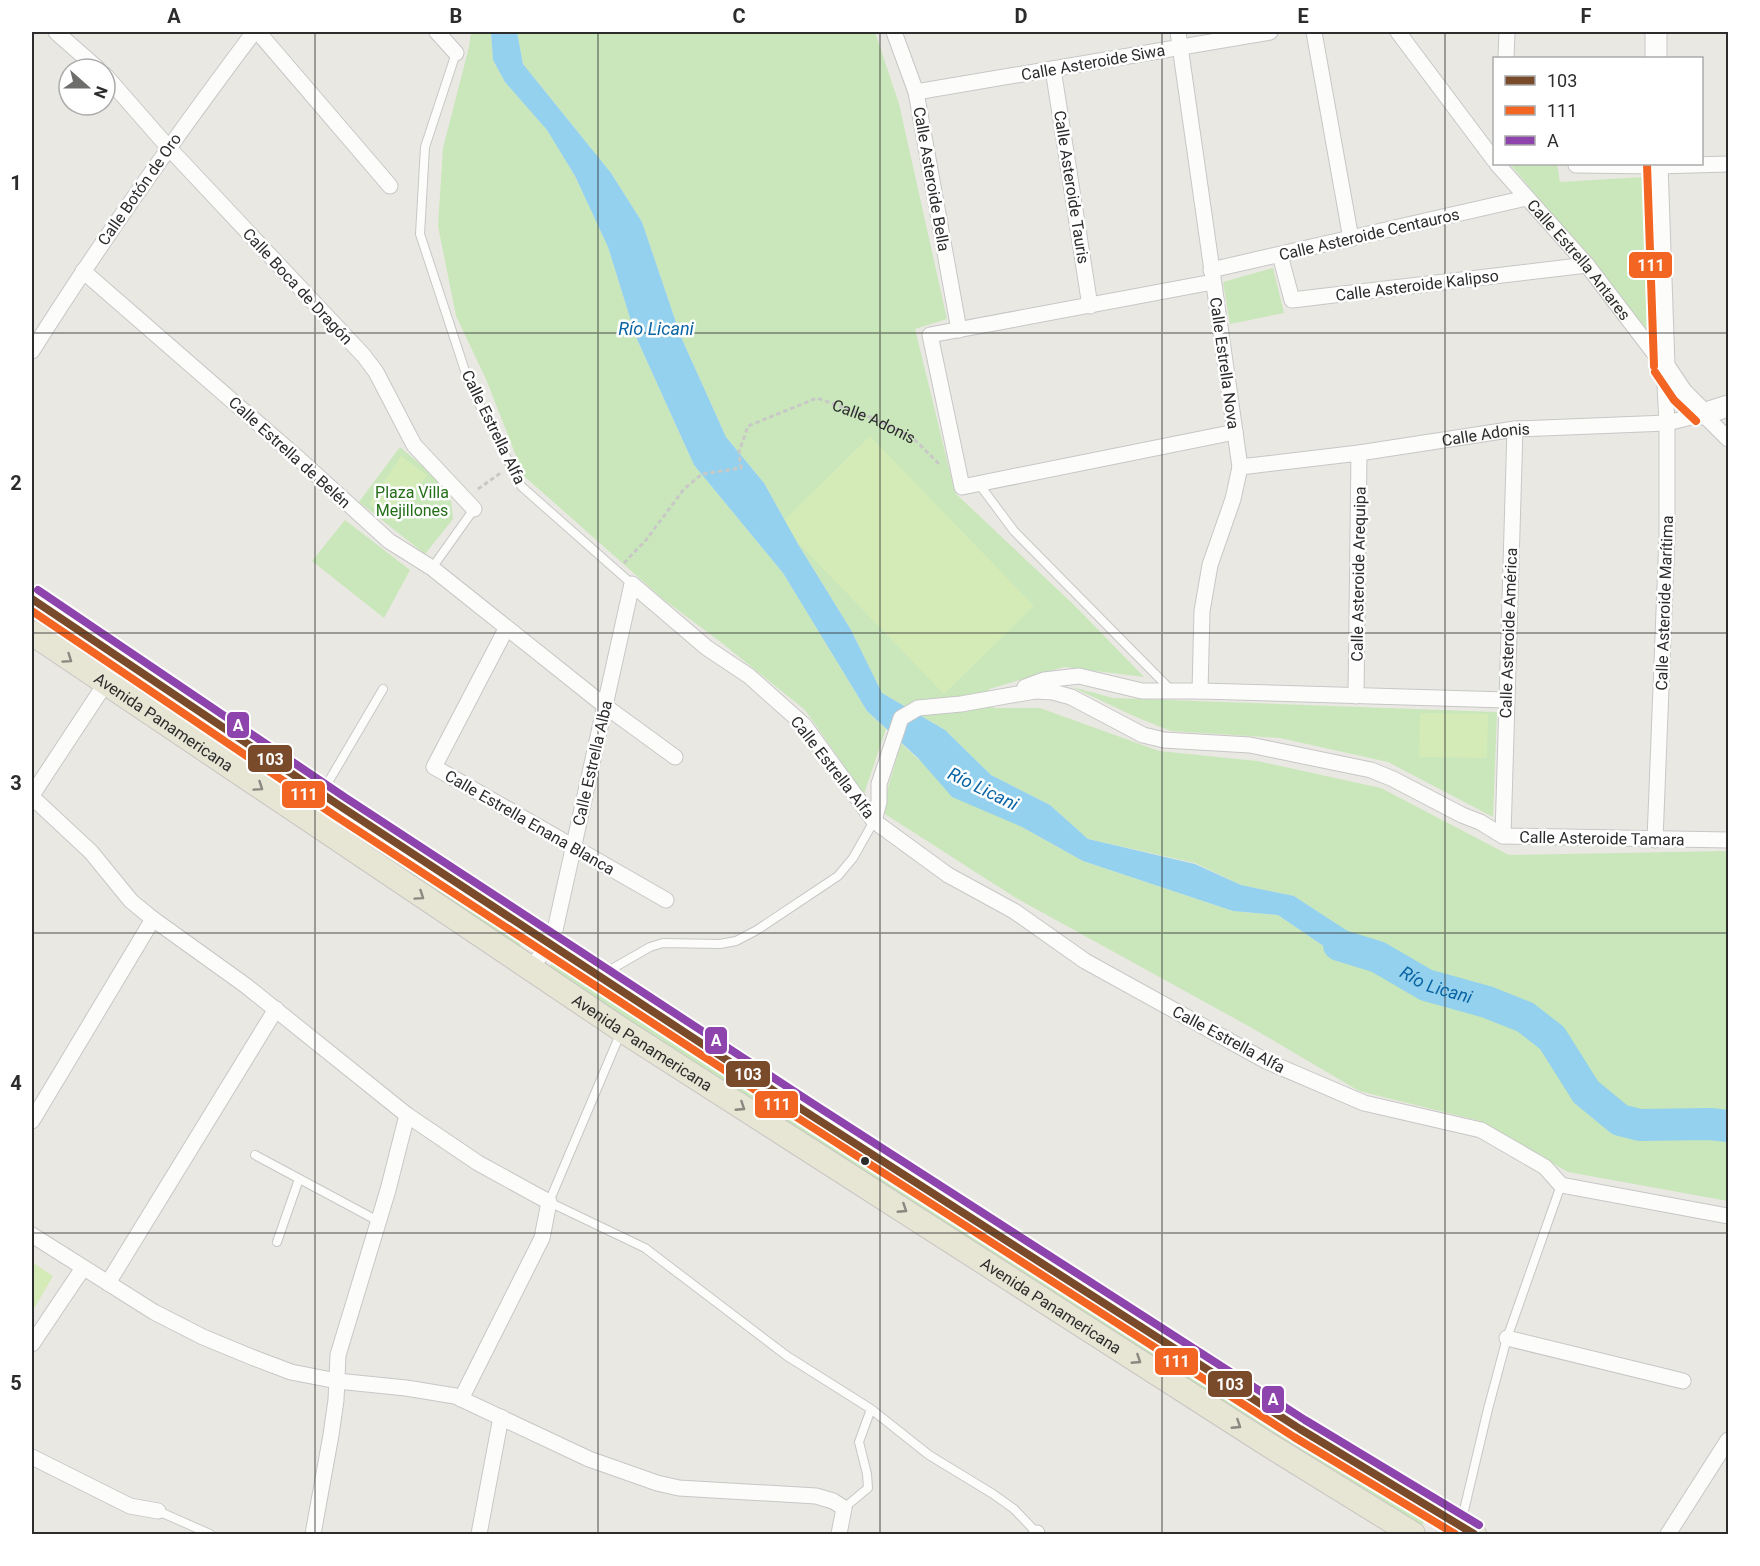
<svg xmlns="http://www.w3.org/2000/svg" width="1760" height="1566" viewBox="0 0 1760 1566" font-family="Roboto,sans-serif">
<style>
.green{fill:#c9e7ba}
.pitch{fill:#d4ebb8}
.water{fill:#94d1ee}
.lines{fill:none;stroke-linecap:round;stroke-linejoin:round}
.river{stroke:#94d1ee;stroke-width:32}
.lane-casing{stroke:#c8c7c7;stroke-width:10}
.street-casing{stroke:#c8c7c7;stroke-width:17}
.secondary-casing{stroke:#c8c7c7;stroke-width:23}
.primary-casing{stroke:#c6c5c2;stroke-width:26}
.path{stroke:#c8c8c7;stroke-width:3;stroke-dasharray:4.5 3;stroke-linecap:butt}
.lane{stroke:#fcfcfb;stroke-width:8}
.street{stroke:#fcfcfb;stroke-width:15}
.secondary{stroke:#fcfcfb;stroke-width:21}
.primary{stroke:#e7e5d4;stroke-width:24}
.bus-1-casing{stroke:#fff;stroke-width:12}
.bus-2-casing{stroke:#fff;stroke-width:12}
.bus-3-casing{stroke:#fff;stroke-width:12}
.bus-1{stroke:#7a4b2a;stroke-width:8}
.bus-2{stroke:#f26522;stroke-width:8}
.bus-3{stroke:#8e44ad;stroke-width:8}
.oneway{stroke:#8a8880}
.grid{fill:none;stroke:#2c2c2c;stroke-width:1.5;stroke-opacity:0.55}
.bus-dot{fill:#2c2c2c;stroke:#fff;stroke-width:2}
.labels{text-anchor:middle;stroke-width:5;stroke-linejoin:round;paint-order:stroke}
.street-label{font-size:16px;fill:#2c2c2c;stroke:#fff}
.park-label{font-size:16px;fill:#246e18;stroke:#fff}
.water-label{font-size:18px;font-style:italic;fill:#0964a4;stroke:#fff}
.line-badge{stroke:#fff;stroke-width:2}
.badge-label{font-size:16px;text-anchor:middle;font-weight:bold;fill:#fff}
.neatline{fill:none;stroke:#2c2c2c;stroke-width:2}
.grid-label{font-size:20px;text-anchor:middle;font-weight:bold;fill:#2c2c2c}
</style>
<rect width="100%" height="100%" fill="#eae8e2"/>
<path class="green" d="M471,32H491L493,60L505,82L547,130L575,176L608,247L636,337L694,465L783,573L867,711L886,729L864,794L805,710L722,643L663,599L524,476L486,379L456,316L438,226L443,148L469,47Z
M517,32H875L899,104L947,319L915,329L955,493L1074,605L1144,677L1064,667L989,689L994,708H1040L1159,751L1257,761L1381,788L1509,855L1728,851V1201L1568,1172L1480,1121L1359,1091L1252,1028L1016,898L885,814L887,791L901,743L918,759L1022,827L1083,861L1233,911L1278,915L1328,949L1382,967L1335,923L1294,896L1241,885L1195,863L1088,839L1050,805L991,775L945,730L882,693L851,630L798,544L764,483L726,437L681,337L642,222L611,173L523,64Z
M1522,164H1557L1560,182L1642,177L1649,332L1511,165Z
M1273,268L1284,313L1230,324L1223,282Z
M400,447L440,481L450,492L453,519L425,554L359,502Z
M345,520L410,570L384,618L312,561Z
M32,609L104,657L99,664L32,619Z
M127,677L521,944L517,950L123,684Z
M1072,687L1113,698L1497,712L1493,817L1388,762L1280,738L1171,731L1136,717Z
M553,962L1427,1519L1422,1525L1194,1383L546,971Z"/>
<path class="pitch" d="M870,436L1034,606L944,694L780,524Z
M401,456L427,475L395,522L369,504Z
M1420,713L1488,714L1487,758L1419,757Z
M32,1262L53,1276L32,1312Z"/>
<path class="water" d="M491,32H517L523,64L611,173L642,222L681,337L726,437L764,483L798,544L851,630L882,693L945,730L991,775L1050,805L1088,839L1195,864L1241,885L1294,896L1378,951L1382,968L1328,949L1278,915L1233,911L1083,861L1022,827L952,797L918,758L867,711L783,573L694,465L636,337L608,247L575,176L547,130L505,82L493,60Z"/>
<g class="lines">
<path class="river" id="s1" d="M1339,945L1378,957L1426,985L1487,1002L1525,1017L1552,1038L1586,1092L1620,1120L1640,1125L1710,1124L1728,1126"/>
<g class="lane-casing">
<path id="lane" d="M456,53L425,147L420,234L470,386L521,486L632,584
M979,484L1014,531L1170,689
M432,568L474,509
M323,791L383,689
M603,974L650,947L663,943L720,944L736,941L757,930L838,876L853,858L874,821
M621,1032L549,1202L645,1248L787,1356L871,1409L929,1455L993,1494L1014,1509L1037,1533
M255,1155L378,1221
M277,1242L299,1179
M844,1508L868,1488L867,1474L859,1442L871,1409
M158,1511L210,1534
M1461,1523L1488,1409L1507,1338L1561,1185"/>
</g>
<g class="street-casing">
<g id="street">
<path d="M56,32L98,69"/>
<path d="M258,32L390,186"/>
<path d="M437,32L456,53"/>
<path d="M894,32L916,92L959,330"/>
<path d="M1178,32L1240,467L1233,499L1210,565L1202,611L1200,691"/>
<path d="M1314,32L1351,239"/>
<path d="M1398,32L1494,160"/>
<path d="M1506,58L1507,32"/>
<path d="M1053,69L1090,306"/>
<path d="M105,75L168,147L364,356L376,372L414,445L474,509"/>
<path d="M916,92L1270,32"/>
<path id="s3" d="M1497,164L1587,265L1664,366L1667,423V536L1655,840"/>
<path d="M1576,165L1657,166L1728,164"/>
<path d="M1280,255L1292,300L1587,265"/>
<path d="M1211,270L1526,198"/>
<path d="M83,271L299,459L389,541L432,568L605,706L675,757"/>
<path d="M1213,282L930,335L962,487L1235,432"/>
<path d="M32,351C101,241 176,136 254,32"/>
<path id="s4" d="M1240,467L1359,453L1515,429L1667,423L1703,414L1728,439"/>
<path d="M506,629L434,767L666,900"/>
<path d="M1025,687L1044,680L1079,676L1142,691H1200L1506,700"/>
<path d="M1356,696L1359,453"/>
<path d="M32,795L121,660"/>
<path d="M32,797L91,852L131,901L153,919L245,985L407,1115L478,1163L549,1202L542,1238L461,1399"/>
<path d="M874,821L879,802V784L901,718L918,708L961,704L1035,691L1053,692L1071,697L1143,735L1164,740L1250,745L1371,770L1393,779L1462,815L1480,822L1503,836L1728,840"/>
<path d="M1503,836L1515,429"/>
<path d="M531,971L555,930L632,584L707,648L749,676L804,725L874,821L948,875L1014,911L1085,961L1266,1061L1364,1103L1481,1130L1545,1167L1561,1185L1728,1216"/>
<path d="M32,1121L153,919"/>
<path d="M32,1235L154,1312L203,1337L254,1358L291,1372L337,1381L406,1388L455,1396L589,1459L657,1483L679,1488L816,1496L833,1501L844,1508L839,1534"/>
<path d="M108,1283L276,1009"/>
<path d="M1507,1338L1683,1381"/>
<path d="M32,1344L83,1268"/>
<path d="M32,1457L130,1506L158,1511"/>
<path d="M313,1534L331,1435L336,1400L338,1355L388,1190L407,1115"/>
<path d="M479,1534L501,1417"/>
<path d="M1036,1534L1037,1533"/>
<path d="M1668,1534L1728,1440"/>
</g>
</g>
<g class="secondary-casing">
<path id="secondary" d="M1656,32V58
M1657,164L1664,366L1682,393L1703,414L1728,406"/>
</g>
<g class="primary-casing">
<g id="primary">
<path d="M32,599C441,878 858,1146 1275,1413C1340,1455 1408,1493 1474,1534"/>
<path id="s5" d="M32,633L622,1030L1269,1445L1413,1534"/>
</g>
</g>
<g class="path">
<path d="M478,489L502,472"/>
<path id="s2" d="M624,563L646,540L684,489L702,474L741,468L739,452L748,426L817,398L875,419L913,438L941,466"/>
</g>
<use href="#lane" class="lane"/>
<use href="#street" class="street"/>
<use href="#secondary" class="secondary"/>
<use href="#primary" class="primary"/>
<g class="bus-1-casing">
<path id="bus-1" d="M32,599L340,806L806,1112L1300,1429L1474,1534"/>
</g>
<g class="bus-2-casing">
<path id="bus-2" d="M1647,164L1654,366
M1655,372L1674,400L1696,421
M32,611L334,815L801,1120L1294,1437L1455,1534"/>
</g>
<g class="bus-3-casing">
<path id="bus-3" d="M38,590L346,798L812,1103L1305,1420L1479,1525"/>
</g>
<use href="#bus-1" class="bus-1"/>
<use href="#bus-2" class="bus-2"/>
<use href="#bus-3" class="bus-3"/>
</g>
<defs><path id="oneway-chevron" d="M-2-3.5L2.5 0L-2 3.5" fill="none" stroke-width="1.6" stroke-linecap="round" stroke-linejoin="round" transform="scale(1.5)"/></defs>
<g class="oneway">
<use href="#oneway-chevron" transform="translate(68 659) rotate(35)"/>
<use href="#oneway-chevron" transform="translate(259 787) rotate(34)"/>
<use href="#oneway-chevron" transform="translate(420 896) rotate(34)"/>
<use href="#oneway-chevron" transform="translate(741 1107) rotate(33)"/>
<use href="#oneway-chevron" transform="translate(903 1209) rotate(33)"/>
<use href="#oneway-chevron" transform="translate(1137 1360) rotate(33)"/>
<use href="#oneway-chevron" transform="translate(1237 1425) rotate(33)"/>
</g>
<path class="grid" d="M315,32V1534M598,32V1534M880,32V1534M1162,32V1534M1445,32V1534M32,333H1728M32,633H1728M32,933H1728M32,1233H1728"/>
<circle class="bus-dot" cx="865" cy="1161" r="5"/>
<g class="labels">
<g class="street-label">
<text transform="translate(1093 62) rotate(-10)" y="6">Calle Asteroide Siwa</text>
<text transform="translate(932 179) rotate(80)" y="6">Calle Asteroide Bella</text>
<text transform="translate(1072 187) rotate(81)" y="6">Calle Asteroide Tauris</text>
<text transform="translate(139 189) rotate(-55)" y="6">Calle Botón de Oro</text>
<text transform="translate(1369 234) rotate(-13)" y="6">Calle Asteroide Centauros</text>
<text dy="6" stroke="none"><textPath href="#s3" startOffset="126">Calle Estrella Antares</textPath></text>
<text transform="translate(1417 285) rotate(-7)" y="6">Calle Asteroide Kalipso</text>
<text transform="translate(298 286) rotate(47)" y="6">Calle Boca de Dragón</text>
<text transform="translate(1225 363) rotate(82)" y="6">Calle Estrella Nova</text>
<text dy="6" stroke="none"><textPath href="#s2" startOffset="338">Calle Adonis</textPath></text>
<text transform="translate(494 427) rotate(64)" y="6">Calle Estrella Alfa</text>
<text dy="6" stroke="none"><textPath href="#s4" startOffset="248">Calle Adonis</textPath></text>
<text transform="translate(290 452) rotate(42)" y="6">Calle Estrella de Belén</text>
<text transform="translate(1358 574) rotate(-89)" y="6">Calle Asteroide Arequipa</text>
<text transform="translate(1664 603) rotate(-88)" y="6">Calle Asteroide Marítima</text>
<text transform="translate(1508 633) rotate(-88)" y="6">Calle Asteroide América</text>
<text dy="6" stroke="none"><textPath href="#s5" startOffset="159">Avenida Panamericana</textPath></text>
<text transform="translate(592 763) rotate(-77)" y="6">Calle Estrella Alba</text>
<text transform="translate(833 767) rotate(52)" y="6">Calle Estrella Alfa</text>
<text transform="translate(530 822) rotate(30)" y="6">Calle Estrella Enana Blanca</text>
<text transform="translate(1602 838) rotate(1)" y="6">Calle Asteroide Tamara</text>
<text transform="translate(1229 1039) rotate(28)" y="6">Calle Estrella Alfa</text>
<text dy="6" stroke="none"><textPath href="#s5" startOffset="735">Avenida Panamericana</textPath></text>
<text dy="6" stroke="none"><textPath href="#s5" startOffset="1221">Avenida Panamericana</textPath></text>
</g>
<g class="park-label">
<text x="412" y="498">Plaza Villa<tspan x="412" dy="18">Mejillones</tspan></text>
</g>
<g class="water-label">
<text x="656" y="335">Río Licani</text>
<text transform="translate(983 789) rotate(26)" y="6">Río Licani</text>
<text dy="6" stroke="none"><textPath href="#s1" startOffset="106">Río Licani</textPath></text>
</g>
</g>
<g class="line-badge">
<rect x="1628" y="251" width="45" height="28" rx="6" fill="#f26522"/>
<rect x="226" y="711" width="24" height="28" rx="6" fill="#8e44ad"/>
<rect x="247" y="744" width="46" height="29" rx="6" fill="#7a4b2a"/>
<rect x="281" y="780" width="45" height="29" rx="6" fill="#f26522"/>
<rect x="704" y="1026" width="24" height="29" rx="6" fill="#8e44ad"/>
<rect x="725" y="1060" width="46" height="28" rx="6" fill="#7a4b2a"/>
<rect x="754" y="1090" width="45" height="29" rx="6" fill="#f26522"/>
<rect x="1154" y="1347" width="45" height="29" rx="6" fill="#f26522"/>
<rect x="1207" y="1370" width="46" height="28" rx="6" fill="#7a4b2a"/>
<rect x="1261" y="1385" width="24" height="29" rx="6" fill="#8e44ad"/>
</g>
<g class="badge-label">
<text x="1651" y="271">111</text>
<text x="238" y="731">A</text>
<text x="270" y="765">103</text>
<text x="304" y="800">111</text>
<text x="716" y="1046">A</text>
<text x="748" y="1080">103</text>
<text x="777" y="1110">111</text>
<text x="1176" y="1367">111</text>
<text x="1230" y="1390">103</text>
<text x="1273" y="1405">A</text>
</g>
<rect width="1760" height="1566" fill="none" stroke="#ffffff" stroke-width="66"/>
<rect x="1493" y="57" width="210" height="108" fill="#ffffff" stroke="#ababab" stroke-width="1.5"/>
<rect x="1505" y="76" width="30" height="9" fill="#7a4b2a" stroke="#ababab" stroke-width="1.5"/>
<text x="1547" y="87" font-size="18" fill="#2c2c2c">103</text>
<rect x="1505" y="106" width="30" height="9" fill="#f26522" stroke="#ababab" stroke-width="1.5"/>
<text x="1547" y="117" font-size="18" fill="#2c2c2c">111</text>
<rect x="1505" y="136" width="30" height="9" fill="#8e44ad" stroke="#ababab" stroke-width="1.5"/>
<text x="1547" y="147" font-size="18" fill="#2c2c2c">A</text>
<g transform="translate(87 87) rotate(111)"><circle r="28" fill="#ffffff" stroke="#ababab" stroke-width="1.5"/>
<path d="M0-4.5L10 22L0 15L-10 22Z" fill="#6e6e6c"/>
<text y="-9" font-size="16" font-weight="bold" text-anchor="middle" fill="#2c2c2c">N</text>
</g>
<rect x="33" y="33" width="1694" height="1500" class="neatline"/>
<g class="grid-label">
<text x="174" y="23">A</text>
<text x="456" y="23">B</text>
<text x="739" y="23">C</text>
<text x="1021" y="23">D</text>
<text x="1303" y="23">E</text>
<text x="1586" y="23">F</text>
<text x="16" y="190">1</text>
<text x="16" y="490">2</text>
<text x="16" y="790">3</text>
<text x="16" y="1090">4</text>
<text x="16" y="1390">5</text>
</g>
</svg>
